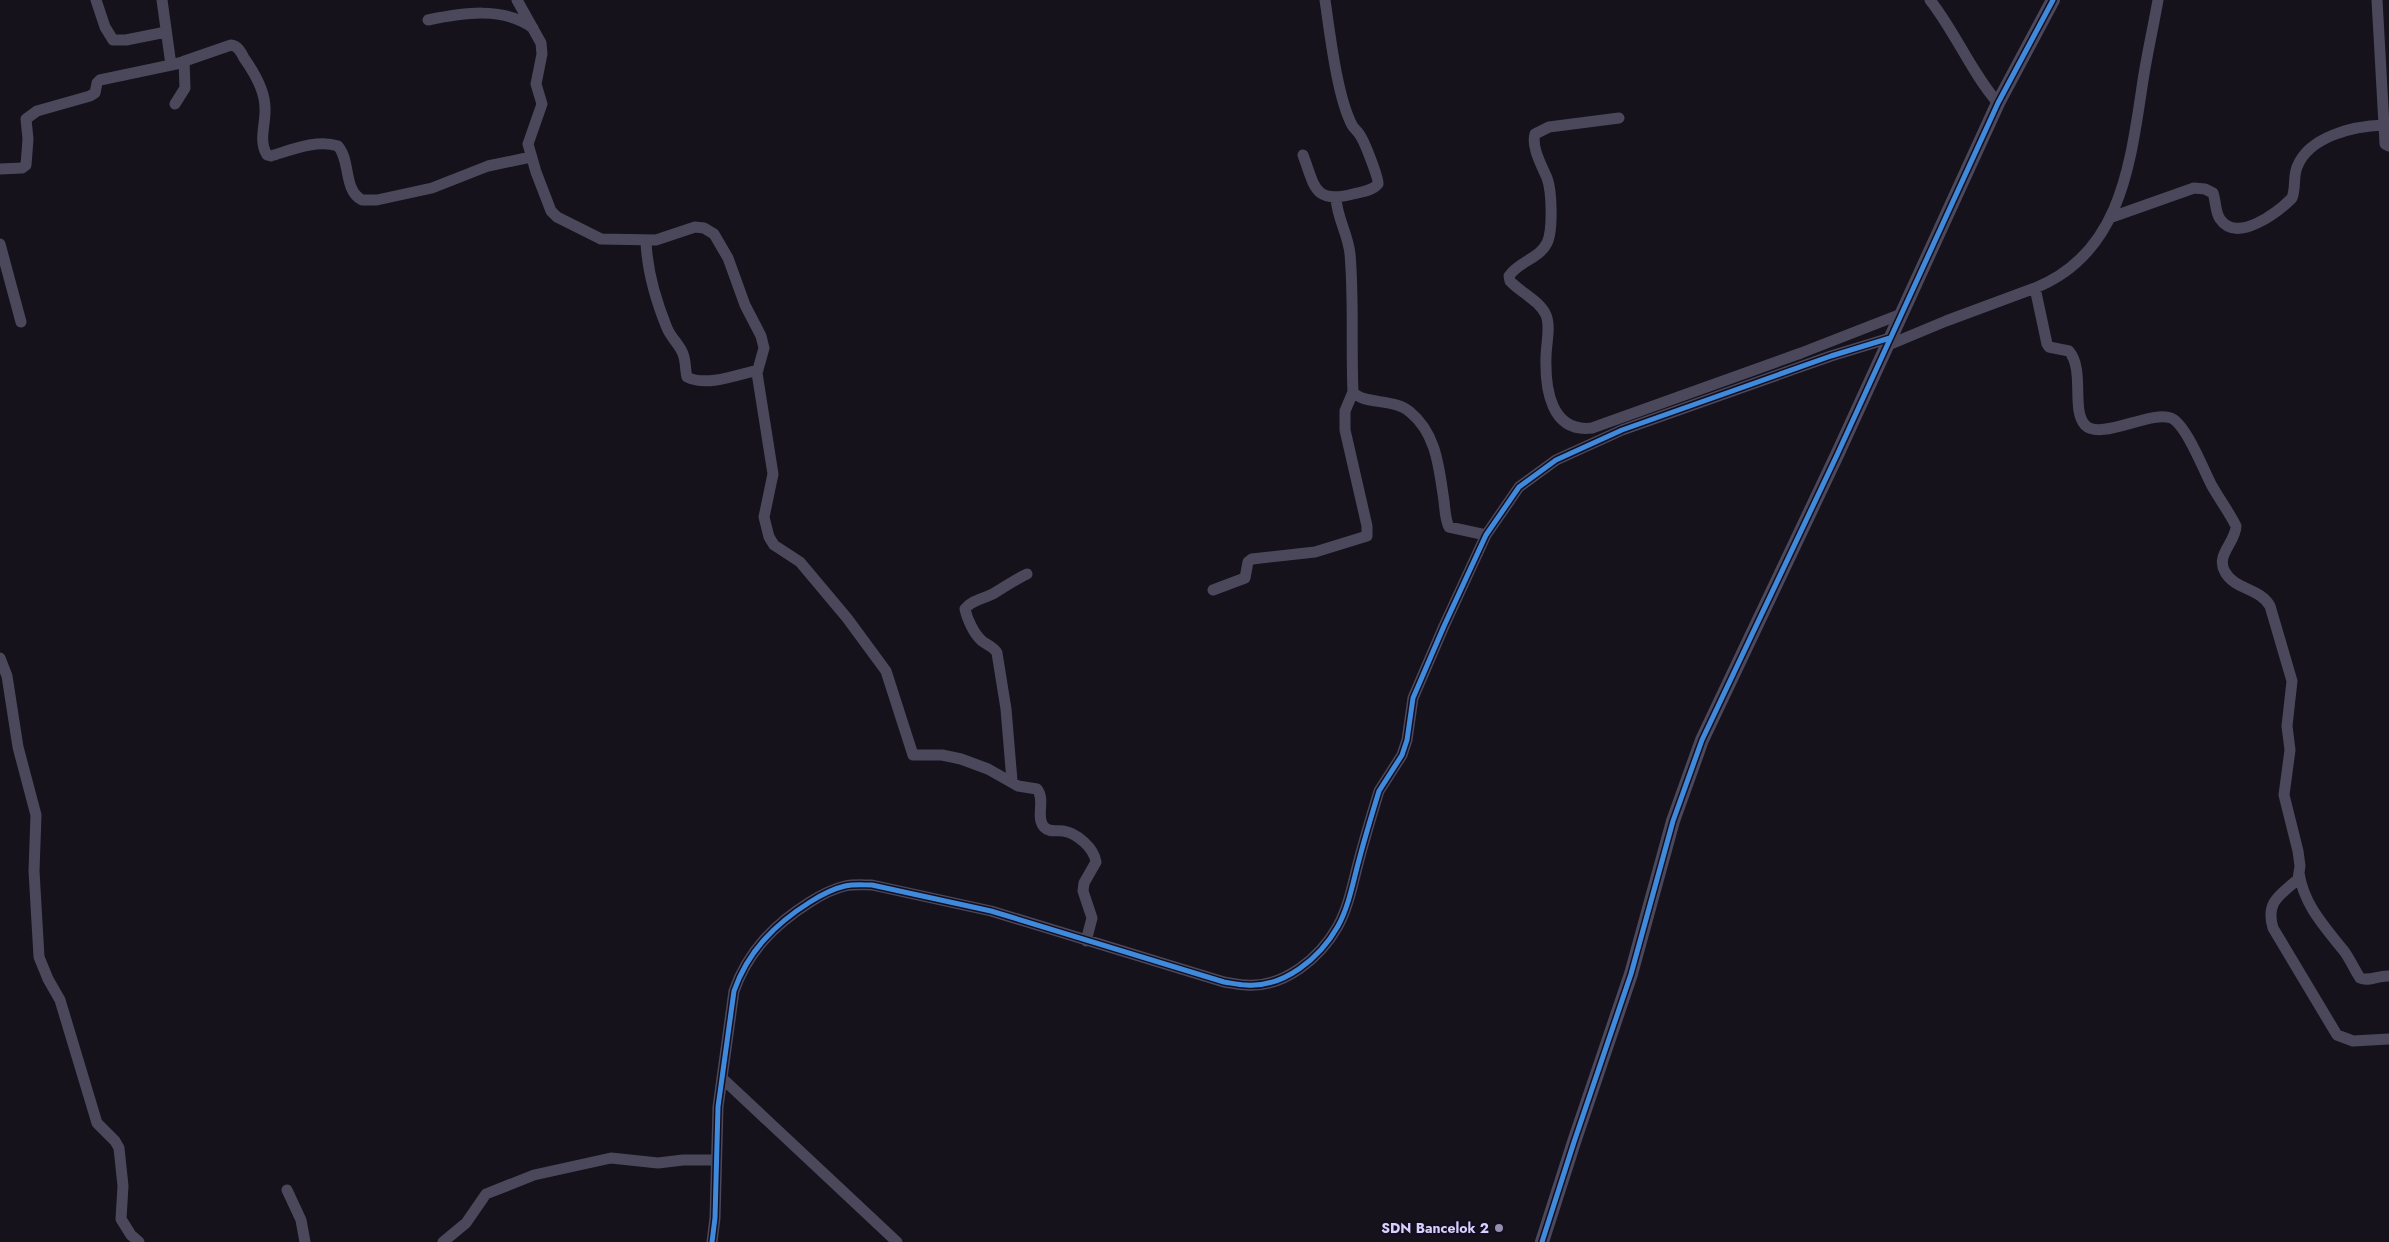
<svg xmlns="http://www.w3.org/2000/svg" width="2389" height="1242" viewBox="0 0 2389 1242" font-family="Jost,sans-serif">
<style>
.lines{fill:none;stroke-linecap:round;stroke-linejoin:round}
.minor{stroke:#4b485c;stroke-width:11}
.tertiary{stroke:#4b485c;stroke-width:14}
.cycleway-casing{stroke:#130e20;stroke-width:8}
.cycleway{stroke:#408adc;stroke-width:5}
.poi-dot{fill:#968eae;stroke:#130e20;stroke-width:2}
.labels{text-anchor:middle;stroke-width:4.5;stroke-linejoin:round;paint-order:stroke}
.poi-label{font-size:14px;font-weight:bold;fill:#dbd0fc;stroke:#130e20;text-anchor:end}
</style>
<rect width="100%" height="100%" fill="#15121c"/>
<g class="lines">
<path class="minor" d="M96,0L105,27L113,40H126L166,32
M162,0L171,65
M517,0L541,43L542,54L536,84L542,104L528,144L536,172L551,211L557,217L601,239L656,240L695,227L704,228L714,234L728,258L745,305L761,336L764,348L757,373L773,474L764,517L769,537L774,545L800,562L847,618L886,671L913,755H942L961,759L988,769L1018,786L1037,789C1046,800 1035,817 1044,827C1050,833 1056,830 1063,831C1077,833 1094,848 1096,862L1084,883L1083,891L1092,918L1086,941
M1930,0C1956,33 1971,72 1998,103
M428,20C462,13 503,6 533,28
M175,104L185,88L184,61
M1619,118L1549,127L1535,134C1531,147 1542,166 1547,178C1552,191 1553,231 1547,243C1539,259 1519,261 1509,276L1510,281C1521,293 1539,300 1546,315C1551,327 1546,344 1546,357C1545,389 1551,433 1592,428L1801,353L1901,314
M2384,125L2385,144L2389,146
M1303,155C1315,187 1314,204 1353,194C1362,192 1372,191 1378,184C1379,179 1365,143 1361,137C1359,132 1354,129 1352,125C1337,96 1330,34 1325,0
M0,169L22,168L26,165L28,139L26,119L37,111L90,96L95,93L97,83L100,80L176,64L231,45C238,46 241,52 244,58C254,72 265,91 265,108C266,124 258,140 267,155L271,156C291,150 317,139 338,146C351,161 343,190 362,200H377L432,188L488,166L531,157
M1336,198C1337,218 1348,234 1350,254C1354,300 1351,346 1353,392C1364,405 1394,398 1410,412C1437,434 1439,469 1444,501C1445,509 1445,519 1449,527L1486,535
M2112,217L2194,188L2205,189L2213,193C2216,201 2215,212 2220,219C2237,244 2278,212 2292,198C2296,188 2293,177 2297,167C2309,136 2354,126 2384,125L2377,0
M646,241C647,270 656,301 667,328C671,338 680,345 683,354C686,361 685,370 687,377C706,387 737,375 758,370
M0,244L21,322
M2035,288C2120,254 2130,166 2142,87C2146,58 2153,29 2158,0
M1886,346L1946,321L2035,288L2047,344L2049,347L2069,351C2085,370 2071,410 2085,425C2100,441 2151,410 2171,418C2186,424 2204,471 2212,486C2220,500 2229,512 2236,526C2236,542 2215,555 2225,572C2235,590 2260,588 2270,606L2292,681L2287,726L2290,750L2284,795L2298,851L2300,866L2298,879C2281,895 2265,901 2273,928L2337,1035L2353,1041L2389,1039
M1213,590L1245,578L1248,562L1252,559L1315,552L1367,536V526L1345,430V411L1353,392
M0,658L7,676L18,747L36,815L34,871L39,957L48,979L60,1000L97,1123L115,1141L119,1148L123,1186L121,1219L131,1235L139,1242
M1012,781L1006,709L997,653C994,647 987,645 982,641C974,634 967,619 965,609C972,599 986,599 996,592C1006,586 1016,579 1027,574
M2299,873C2304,905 2324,926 2344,951C2350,959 2354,969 2360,978C2369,982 2379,975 2389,976
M723,1079L897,1242
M287,1190L301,1220L305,1242
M443,1242L466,1223L486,1194L534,1175L611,1158L658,1163L683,1160H716
M712,1242L715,1218L718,1107L734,991C748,951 775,924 810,902C821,895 832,889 845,886C854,884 863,885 872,885L991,911L1224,982C1231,983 1239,985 1246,985C1284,988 1320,958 1338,926C1349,906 1353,882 1359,860C1365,837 1372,814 1379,791L1402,755L1407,740L1413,698L1444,626L1486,535L1519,487L1556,460L1622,430L1831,356L1890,338"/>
<path class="tertiary" d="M1542,1242L1574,1142L1631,974L1673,821L1702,740L1837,455L1998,103L2053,0"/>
<g class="cycleway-casing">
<path id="cycleway" d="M712,1242L715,1218L718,1107L734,991C748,951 775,924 810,902C821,895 832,889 845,886C854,884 863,885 872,885L991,911L1224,982C1231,983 1239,985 1246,985C1284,988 1320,958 1338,926C1349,906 1353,882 1359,860C1365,837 1372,814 1379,791L1402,755L1407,740L1413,698L1444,626L1486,535L1519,487L1556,460L1622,430L1831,356L1890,338
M1542,1242L1574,1142L1631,974L1673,821L1702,740L1837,455L1998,103L2053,0"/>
</g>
<use href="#cycleway" class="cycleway"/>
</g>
<circle class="poi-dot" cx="1499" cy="1228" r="5"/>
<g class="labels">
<g class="poi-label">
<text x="1489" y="1233">SDN Bancelok 2</text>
</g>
</g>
</svg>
